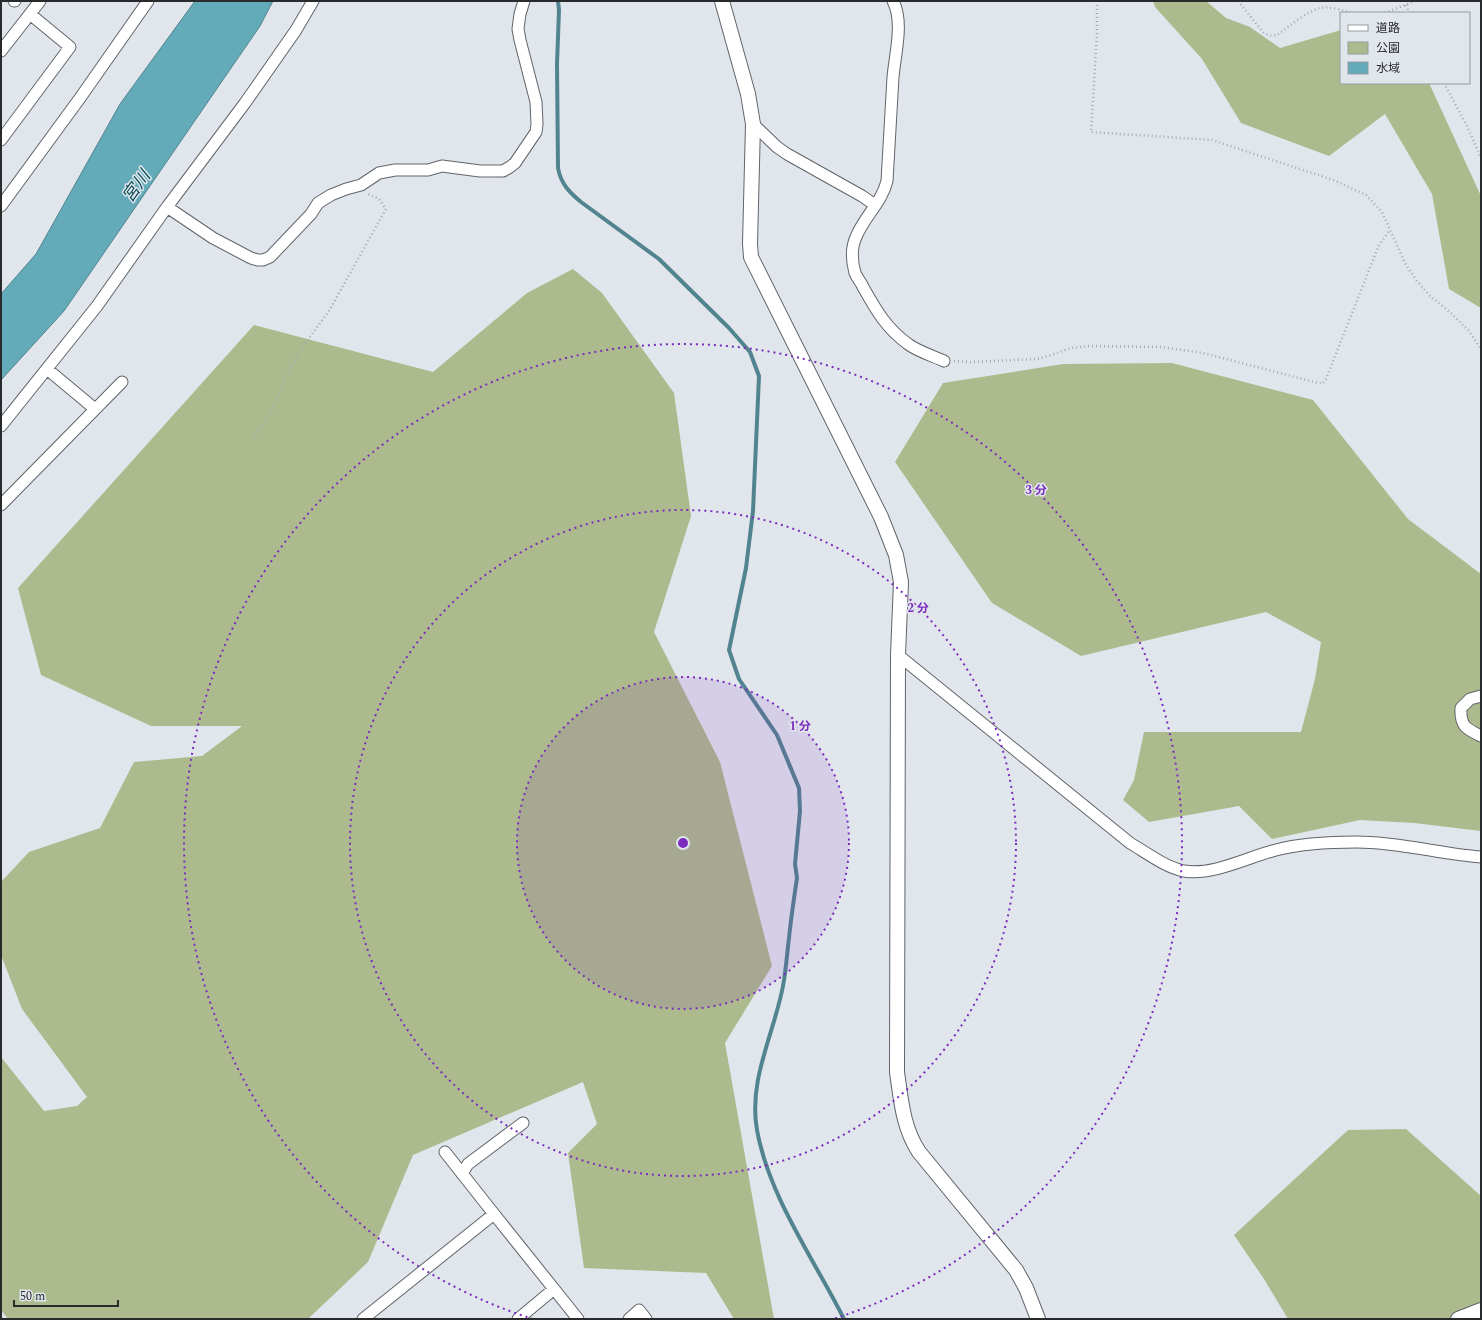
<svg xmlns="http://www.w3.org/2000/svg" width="1482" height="1320" viewBox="0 0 1482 1320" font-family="Spectral,'Noto Sans JP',serif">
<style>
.green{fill:#adba8d}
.water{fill:#64abba;stroke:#52848f}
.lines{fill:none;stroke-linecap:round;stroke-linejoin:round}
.stream{stroke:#52848f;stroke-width:4}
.minor-casing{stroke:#60656a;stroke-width:13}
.tertiary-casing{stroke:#60656a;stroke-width:16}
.path{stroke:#a6aaae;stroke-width:2.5;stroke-dasharray:1 3;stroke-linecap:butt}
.minor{stroke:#fff;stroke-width:11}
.tertiary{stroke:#fff;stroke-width:14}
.ring{fill:none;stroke:#7b2cbf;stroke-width:2;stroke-dasharray:2 4}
.labels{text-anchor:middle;stroke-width:3;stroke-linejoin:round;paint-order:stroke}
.water-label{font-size:17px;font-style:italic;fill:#034853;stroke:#e1e6ec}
.centre{fill:#7b2cbf;stroke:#e1e6ec;stroke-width:2}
.ring-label{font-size:12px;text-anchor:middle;font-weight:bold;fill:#7b2cbf;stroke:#e1e6ec;stroke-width:3;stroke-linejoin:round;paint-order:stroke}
</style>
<rect width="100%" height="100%" fill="#e1e6ec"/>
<path class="green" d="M1153,1H1206L1226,18L1250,27L1280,48L1341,30V83H1429L1481,196V308L1449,289L1432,194L1385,114L1329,156L1241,123L1202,59L1155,7Z
M573,269L602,293L674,393L691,516L654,632L720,762L772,966L725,1043L774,1319H734L706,1273L584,1268L568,1153L597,1124L583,1082L413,1155L368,1262L308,1319H8L1,1310V1057L44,1111L77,1106L87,1097L22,1009L1,955V882L29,852L100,828L134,762L202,756L242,726H151L41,675L18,588L254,325L433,372L527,293Z
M1172,363L1313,400L1408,519L1481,574V831L1414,823L1360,820L1272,839L1239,806L1149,822L1123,800L1134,780L1144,732H1301L1315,679L1321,642L1266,612L1081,656L992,603L895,462L943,383L1063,364Z
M1406,1129L1481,1196V1319H1288L1264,1279L1234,1235L1348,1130Z"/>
<path class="water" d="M195,1H273L260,26L64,311L1,380V294L36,254L120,104Z"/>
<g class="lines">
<path class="stream" d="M558,1L559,10L557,64L558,168C561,184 569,192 581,202L659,259L729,328L750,352L759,376L753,511L746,568L729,650L739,679L777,735L799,788L800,811L795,864L797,878C794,898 791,918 789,938C787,954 786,970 783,986C774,1034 748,1080 757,1130C769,1197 814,1259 844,1319"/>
<g class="minor-casing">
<path id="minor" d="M14,1H15
M893,1C904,22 895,54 893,77C891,112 889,147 887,181C882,202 864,217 856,237C851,248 852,262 855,273C857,278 861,282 863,287C876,310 886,328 908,344C917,351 933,356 944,361
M1,51L40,1
M753,124L777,147L787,154L862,196L875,205
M1,140L70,47L30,14
M1,206L80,98L148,1
M167,207L213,238L251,258L258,260H263L270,257L311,214L318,203L331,195L346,189L361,185L379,173L395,170H428L442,166L480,171H503L510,167L515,163L536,132L537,124L536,102L520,40L518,29L520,14L524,1
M47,369L95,409
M1,426L97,306L167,207L245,103L296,30L313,1
M1,505L122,382
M898,655L1130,843C1147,853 1165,867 1184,871C1213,876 1248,857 1276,850C1302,843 1330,842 1357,842C1399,842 1440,854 1481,857
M1481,696L1470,699L1461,708C1460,726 1466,729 1481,736
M445,1152L494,1214
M462,1174L468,1164L523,1123
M363,1319L494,1214L578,1319
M518,1319L554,1289
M629,1319L639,1310L646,1319"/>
</g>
<g class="tertiary-casing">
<path id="tertiary" d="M722,1L748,94L753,124L750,244L751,257L881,517L896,555L901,582L898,655L897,1072C901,1100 903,1128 919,1152L1016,1270L1026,1288L1038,1319
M1458,1319L1481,1310"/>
</g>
<path class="path" d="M1097,1V34L1091,132L1212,140L1336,181L1366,195L1382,212L1406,265L1417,281L1430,296L1451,313L1469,331L1481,349
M1238,1L1263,32C1268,36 1271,36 1277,35C1287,28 1309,10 1320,8C1330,6 1342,10 1352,13
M1406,5L1409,13
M1385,13L1415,1
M1444,83L1467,126L1481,158
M954,361L971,362L1037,359L1051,355L1071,348L1090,346L1161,347L1203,353L1322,384L1326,379L1379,245L1390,230
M254,438L273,410L282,385L301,349L329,311L386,209L379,199L368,194"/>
<use href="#minor" class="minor"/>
<use href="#tertiary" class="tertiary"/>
</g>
<circle cx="683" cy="843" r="166" fill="#7b2cbf" fill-opacity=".12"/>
<g class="ring">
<circle cx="683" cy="843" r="166"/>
<circle cx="683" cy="843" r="333"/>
<path d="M533 1319A499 499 0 1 1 833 1319"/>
</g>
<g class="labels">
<g class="water-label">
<text transform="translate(136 186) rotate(-54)" y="6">宮川</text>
</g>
</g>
<circle cx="683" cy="843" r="6" class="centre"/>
<g class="ring-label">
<text x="1036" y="494">3 分</text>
<text x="918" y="612">2 分</text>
<text x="800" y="730">1 分</text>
</g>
<rect width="1482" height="1320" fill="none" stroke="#282a2c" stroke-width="4"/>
<rect x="1340" y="12" width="130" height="72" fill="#e1e6ec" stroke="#979b9f"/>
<rect x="1348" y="25" width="20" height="6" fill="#ffffff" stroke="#979b9f"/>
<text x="1376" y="32" font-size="12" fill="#282a2c">道路</text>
<rect x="1348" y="42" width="20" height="12" fill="#adba8d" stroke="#979b9f"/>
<text x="1376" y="52" font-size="12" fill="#282a2c">公園</text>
<rect x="1348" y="62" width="20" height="12" fill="#64abba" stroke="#979b9f"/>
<text x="1376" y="72" font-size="12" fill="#282a2c">水域</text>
<path d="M14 1300v6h104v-6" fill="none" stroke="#282a2c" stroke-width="2"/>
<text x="20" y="1300" font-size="12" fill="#282a2c" stroke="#e1e6ec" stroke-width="3" paint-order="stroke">50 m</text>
</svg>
